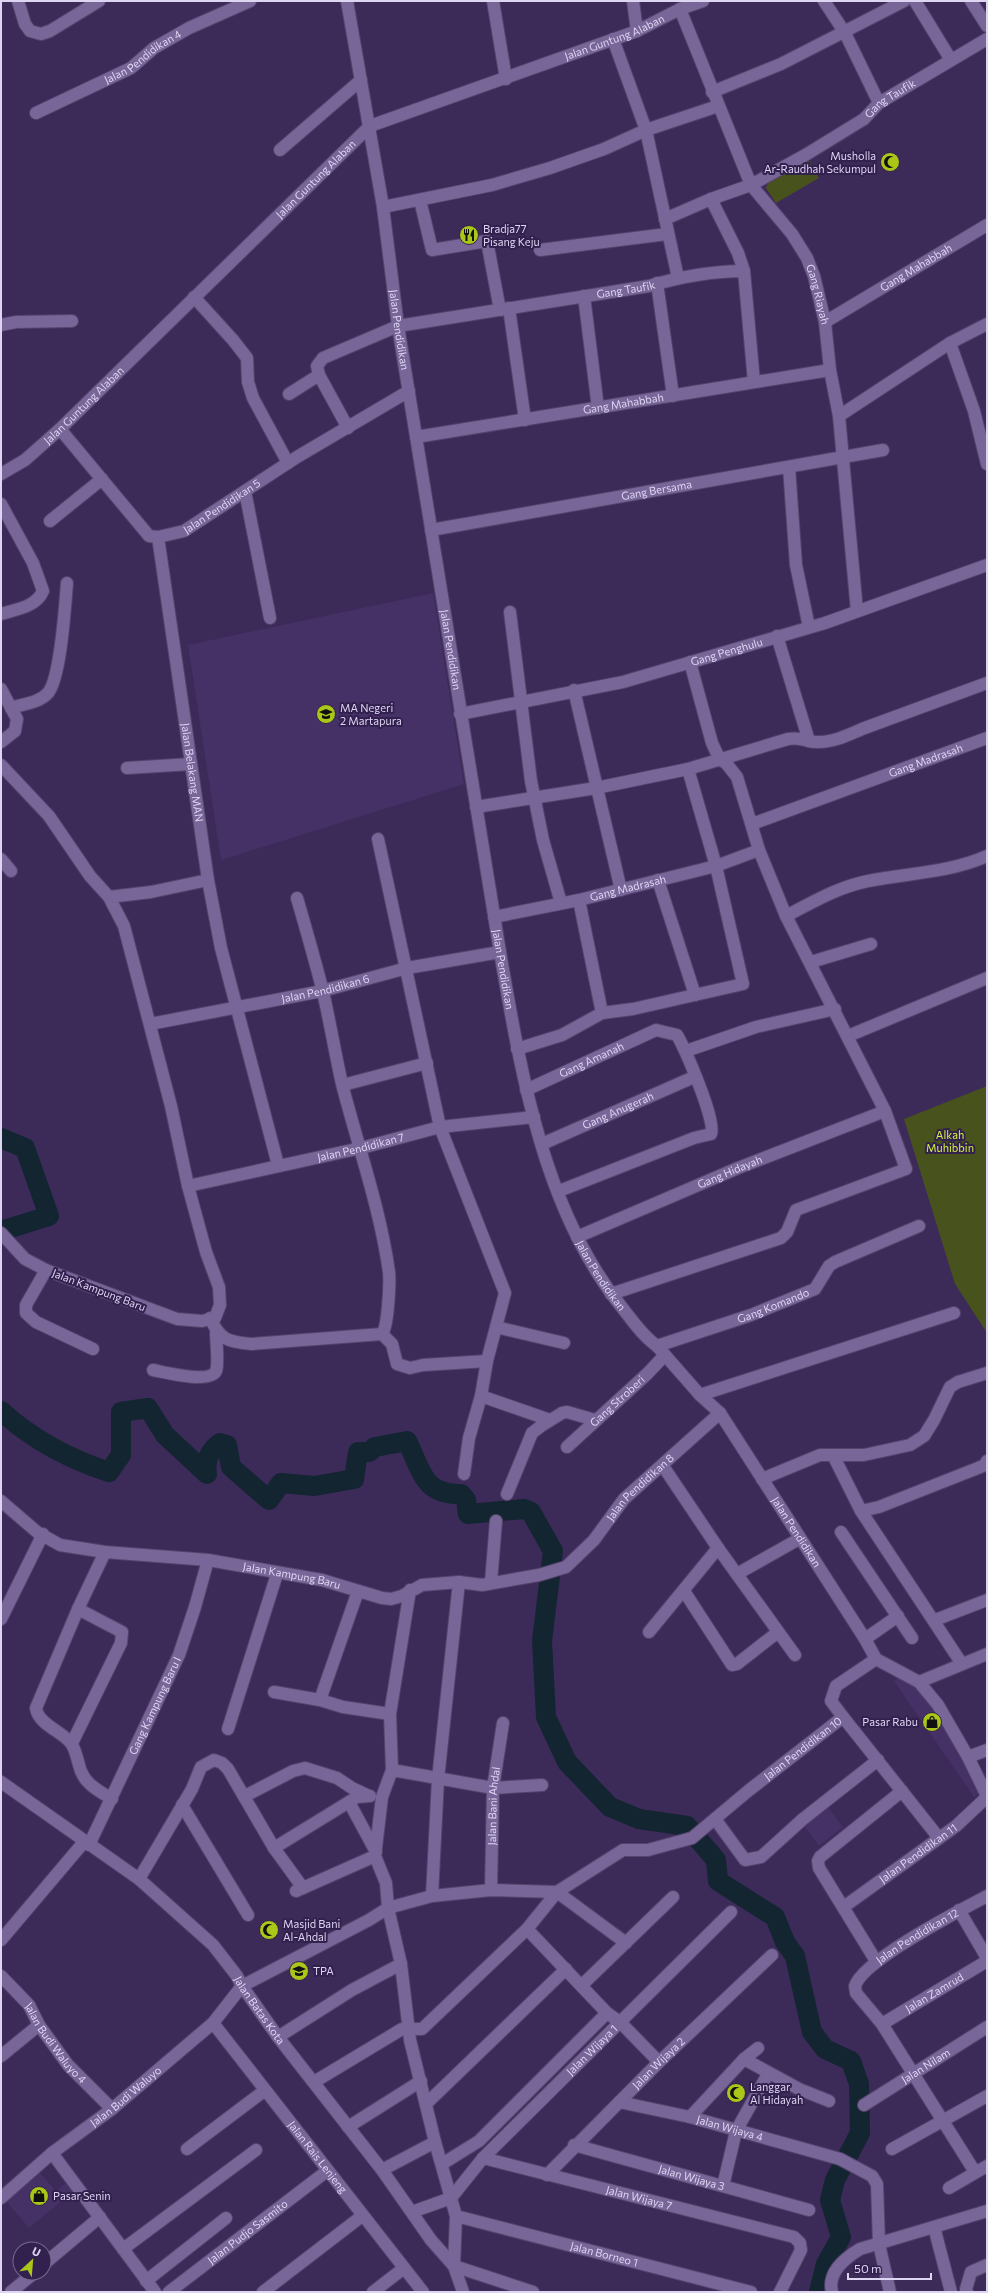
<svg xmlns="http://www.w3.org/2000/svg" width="988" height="2293" viewBox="0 0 988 2293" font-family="Commissioner,sans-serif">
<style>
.built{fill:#463167}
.green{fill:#47521d}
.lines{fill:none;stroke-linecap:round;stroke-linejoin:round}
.river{stroke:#122531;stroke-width:20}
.minor-casing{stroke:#54446c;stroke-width:14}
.minor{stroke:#786699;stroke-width:12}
.labels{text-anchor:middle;stroke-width:4;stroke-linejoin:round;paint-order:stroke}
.street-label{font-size:11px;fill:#ded5f3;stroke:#32204e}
.poi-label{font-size:11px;fill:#ded5f3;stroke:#32204e;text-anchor:start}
.park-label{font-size:11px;fill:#d3f53d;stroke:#32204e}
</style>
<rect width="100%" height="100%" fill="#3c2a59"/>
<path class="built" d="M433,593L464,784L221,860L188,645Z
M901,1676L913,1683L934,1708L980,1793L974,1797L894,1681Z
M827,1806L843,1827L819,1846L803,1824Z
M38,2171L56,2191L67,2182L75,2190L29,2228L6,2201Z"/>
<path class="green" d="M807,158L819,178L776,203L766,188L768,183Z
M987,1086V1333L955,1284L904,1119Z"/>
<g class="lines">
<path class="river" d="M1,1138L25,1148L49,1216L1,1231
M1,1411C32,1439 69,1459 109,1472L121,1455V1412L148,1408L165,1435L207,1474C205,1460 209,1451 220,1443L227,1445L231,1467L269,1500L281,1483L314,1486L354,1479L358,1452H369L375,1447L407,1441C422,1471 423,1495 461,1494L466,1500L468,1514L524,1509L531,1512L553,1551L542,1641L546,1717L567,1762L610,1807L639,1819L687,1826L716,1860L718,1881L775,1917L785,1942L795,1956L812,2032L825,2049L851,2061L859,2084L860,2133L835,2180L830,2200L841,2237L826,2264L819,2292"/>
<g class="minor-casing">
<g id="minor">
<path d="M18,1L25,24L30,31L41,34L50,31L99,1"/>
<path id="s1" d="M347,1L383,207L398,326L500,952C521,1073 544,1213 624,1310C634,1323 644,1337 657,1346L700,1395L720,1413L865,1639L876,1659L919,1682L938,1705L968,1757L987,1796"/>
<path d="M493,1L506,79"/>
<path d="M633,1L637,31"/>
<path d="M824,1L845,33L879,103"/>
<path d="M915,1L951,60"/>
<path d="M971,1L987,26"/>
<path id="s2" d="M680,9L751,185L792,234L807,258L814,276L825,322L830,370L839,416L857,611"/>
<path d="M613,39L646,130L678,278"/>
<path d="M712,92L781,64L904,1"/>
<path id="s3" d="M36,113L131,68L154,48L189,28L250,1"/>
<path d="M280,150L361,80"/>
<path d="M711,199L738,253L744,271"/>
<path d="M420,200L432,250L487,241L500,310"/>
<path d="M383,207L492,185L550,168L604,149L646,130L718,106"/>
<path id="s4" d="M665,219L711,199L751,185L807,154L864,119L879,103L987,39"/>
<path d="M540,250L667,234"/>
<path d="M657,283L673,396"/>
<path d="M584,296L598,408"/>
<path d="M194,297L233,340L247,358L248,382L253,398L288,463"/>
<path d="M509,308L525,420"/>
<path id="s5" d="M825,322L987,225"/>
<path d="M1,325L16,322L72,321"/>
<path d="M950,343L974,411L987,464"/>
<path d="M319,375L348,428"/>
<path id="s6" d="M289,394L319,375L317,366L323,358L398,326L649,286C680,277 712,271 744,271L754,382"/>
<path d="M839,416L950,343L987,324"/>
<path id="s7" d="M60,429L149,536L158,537L184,531L297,457L409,391"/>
<path id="s8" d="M416,437L830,370"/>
<path d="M789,467L796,565L809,627"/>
<path id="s9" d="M1,474L25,460L60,429L370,126L637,31L680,9L703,1"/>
<path d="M245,491L270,618"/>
<path d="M1,504L33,563L43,591C36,607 17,609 1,614"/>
<path d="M50,521L102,479"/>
<path id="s10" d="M431,530L883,450"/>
<path id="s11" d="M158,537L208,880L221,948L278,1165"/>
<path d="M510,612L531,781L543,840L561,903"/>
<path d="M777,636L809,741"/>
<path d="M1,689L17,719L15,731L1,742"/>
<path d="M574,690L621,890"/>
<path d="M11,708C23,704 39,703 48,693C61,677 65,605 67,583"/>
<path id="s12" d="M460,714L623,682L825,623L987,565"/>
<path d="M1,765L49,816L90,876L109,897L124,926L171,1106L188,1186L206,1252L219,1287L220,1305L215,1318L202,1321L177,1319L46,1270L25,1259L1,1233"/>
<path d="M127,768L191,764"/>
<path d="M476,807L596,788L688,769L788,739C803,736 806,743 819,742C834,742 848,735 862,729L987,683"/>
<path id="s13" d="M752,824L987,738"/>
<path d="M378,839L440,1127L505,1293L487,1361L481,1396L469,1438L464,1474"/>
<path d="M1,859L11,871"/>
<path d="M658,880L695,995"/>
<path d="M109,897L151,892L208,880"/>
<path d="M297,898C306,929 315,960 323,992C330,1022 335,1053 342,1084C358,1146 380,1208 389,1272C390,1282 388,1329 382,1334"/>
<path d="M786,916C813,902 838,887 868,881C908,873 949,873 987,856"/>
<path id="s14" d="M494,917L579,900L716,866L759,850"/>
<path d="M811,962L871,944"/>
<path d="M602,1013L633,1009L743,984L716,866L688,769"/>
<path id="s15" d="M150,1024L322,991L407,968L500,952"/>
<path d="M848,1036L987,978"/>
<path d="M517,1049L562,1035L602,1013L579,900"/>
<path d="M686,1051L756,1027L835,1009"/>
<path d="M343,1085L427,1063"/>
<path id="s16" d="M526,1090L656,1030L677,1035C685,1049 717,1122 711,1134L694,1138L559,1191"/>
<path id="s17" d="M542,1144L694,1077"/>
<path id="s18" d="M188,1186L361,1148L440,1127L534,1117"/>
<path id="s19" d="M577,1237L738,1168L885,1111"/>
<path d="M46,1270L26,1305V1313L36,1322L93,1349"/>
<path d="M611,1294L781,1238L787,1232L796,1210L906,1169L885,1111L786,916L759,850L737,777L726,763L720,760L712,743L690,662"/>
<path d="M210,1318C220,1340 228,1342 252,1344L382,1334L392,1344L397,1364L410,1368L423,1365L487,1361"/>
<path d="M496,1327L564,1343"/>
<path id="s20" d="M657,1346L751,1315L815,1289L829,1266L835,1262L919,1226"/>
<path d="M153,1370C164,1372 210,1384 216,1371C219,1363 216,1342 216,1333"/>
<path d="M700,1395L954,1313"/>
<path d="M481,1396L550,1420"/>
<path id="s21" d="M567,1447L647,1374L665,1355"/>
<path d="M833,1455L861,1511L962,1664"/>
<path d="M663,1466L718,1548L795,1655"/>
<path d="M762,1479L820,1455H864L910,1445L924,1436L934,1420L950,1387L958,1382L987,1373"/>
<path d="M507,1494L532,1433L541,1426L562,1413L567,1412L595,1420"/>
<path id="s22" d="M1,1501L37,1532L60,1545L105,1552L208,1560L322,1580L382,1598L391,1599L402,1596L422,1585L459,1582L482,1585L539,1575L566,1567L594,1540L624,1499L720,1413"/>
<path d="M861,1511L879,1507L978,1468L985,1465L987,1461"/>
<path d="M841,1532L912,1638"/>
<path d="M105,1552L78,1609L36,1708C38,1724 61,1731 70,1742C75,1747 77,1758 79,1765C83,1783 97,1790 112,1799"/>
<path d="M737,1574L799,1539"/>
<path d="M491,1582L496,1521"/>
<path id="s23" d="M410,1590L390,1714L392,1770L382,1797L375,1856L386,1883L388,1908L401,1964L410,2040L435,2142L456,2216L751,2292"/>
<path d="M358,1591L320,1700L343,1707L390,1714"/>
<path d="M684,1591L732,1665L737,1664L778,1632"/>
<path d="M1,1619L43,1534"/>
<path d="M935,1620L987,1600"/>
<path d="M649,1632L718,1548"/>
<path d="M865,1639L898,1616"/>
<path d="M919,1682L987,1654"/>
<path d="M274,1692L320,1700"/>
<path d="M843,1717L939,1838"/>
<path d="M228,1729L277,1574"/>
<path d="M72,1743L121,1643L122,1632L78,1609"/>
<path d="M968,1757L987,1750"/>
<path d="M392,1770L493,1788L542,1785"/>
<path id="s24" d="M1,1782L139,1879L213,1945L237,1976L242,1986L278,2037L382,2170L431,2240L454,2266L463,2292"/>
<path d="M245,1796L293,1771L305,1768L337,1778L352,1788L367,1795"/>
<path d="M349,1802L376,1852"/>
<path d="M182,1805L248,1915"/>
<path d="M715,1819L745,1860L761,1857L803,1819L878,1760"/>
<path id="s25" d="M89,1845L179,1655L195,1607L208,1560"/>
<path d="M274,1848L357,1797L370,1796"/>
<path d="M139,1879L192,1789L201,1767L214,1760L222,1763L228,1769L274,1848L303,1888"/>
<path id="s26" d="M491,1890L493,1788L503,1723"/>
<path d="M296,1891L375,1856"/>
<path d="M432,1896L438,1779L459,1582"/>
<path id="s27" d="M845,1906L956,1826L987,1797"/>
<path d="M959,1910L987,1958"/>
<path d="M527,1929L607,2013L620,2022L659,2062"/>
<path d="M1,1940L84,1842"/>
<path d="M876,1961L819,1868L818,1861L820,1857L902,1791"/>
<path id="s28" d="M1,1976L29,2005L39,2025L68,2065L112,2109"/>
<path d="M582,1985L673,1897"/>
<path id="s29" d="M213,2023L423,2292"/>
<path id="s30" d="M882,2024L987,1961"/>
<path d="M278,2037L352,1990L401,1964"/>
<path d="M1,2056L39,2025"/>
<path d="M744,2059L799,2089L829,2101"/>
<path d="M314,2082L402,2029H422L527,1929L557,1892L626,1943"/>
<path id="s31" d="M619,2102L690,2117L840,2159L872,2176L877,2184L879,2244L890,2292"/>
<path d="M426,2104L566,1969"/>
<path id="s32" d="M864,2105L987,2027"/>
<path d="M690,2117L744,2059L758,2048"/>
<path d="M348,2127L421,2081"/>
<path id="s33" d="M574,2145L809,2210"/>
<path d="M187,2149L264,2091"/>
<path d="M892,2149L987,2096"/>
<path d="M52,2153L155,2292"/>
<path id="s34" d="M483,2158L794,2237L800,2243L801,2250L780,2292"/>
<path d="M442,2164L479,2141L607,2013"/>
<path d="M382,2170L435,2142"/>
<path id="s35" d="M975,2172L882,2024L856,1993L855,1986C863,1960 961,1910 987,1896"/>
<path id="s36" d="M547,2175L659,2062L772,1955"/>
<path d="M723,2186L736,2131L768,2074"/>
<path d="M949,2188L987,2166"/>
<path id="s37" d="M1,2198L52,2153L112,2109L213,2023L242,1986L369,1920L388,1908L432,1896L491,1890L557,1892L623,1850H648L692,1838L748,1791L843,1717L831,1701L836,1686L876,1659"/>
<path id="s38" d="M412,2212L451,2198L483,2158L731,1912"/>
<path d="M456,2216L454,2266L533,2292"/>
<path d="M934,2227L951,2292"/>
<path d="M123,2249L256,2150"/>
<path d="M44,2264L100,2217"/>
<path d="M146,2281L226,2218"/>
<path d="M11,2292L34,2273"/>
<path id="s39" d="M169,2292L327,2171"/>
<path d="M263,2292L362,2216"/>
<path d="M373,2292L404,2268"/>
<path d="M832,2292C827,2272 845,2258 860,2249L987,2211"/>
<path d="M967,2292L966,2289L971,2272L987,2265"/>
</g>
</g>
<use href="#minor" class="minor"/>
</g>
<defs>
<g id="mosque-disc" transform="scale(1)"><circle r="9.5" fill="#aac718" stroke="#32204e"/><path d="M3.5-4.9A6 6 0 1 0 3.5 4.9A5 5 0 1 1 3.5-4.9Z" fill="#111"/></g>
<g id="restaurant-disc" transform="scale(1)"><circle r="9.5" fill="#aac718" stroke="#32204e"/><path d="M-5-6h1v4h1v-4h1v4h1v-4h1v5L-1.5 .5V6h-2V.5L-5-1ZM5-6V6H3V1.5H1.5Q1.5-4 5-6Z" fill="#111"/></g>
<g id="school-disc" transform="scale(1)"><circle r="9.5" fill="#aac718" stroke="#32204e"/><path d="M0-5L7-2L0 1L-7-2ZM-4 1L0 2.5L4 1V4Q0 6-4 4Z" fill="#111"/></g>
<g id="shop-disc" transform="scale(1)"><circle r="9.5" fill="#aac718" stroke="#32204e"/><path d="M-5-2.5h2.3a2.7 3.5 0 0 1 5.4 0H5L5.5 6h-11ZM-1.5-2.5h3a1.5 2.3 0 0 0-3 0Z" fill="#111"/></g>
</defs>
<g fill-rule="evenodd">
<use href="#mosque-disc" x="890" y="162"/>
<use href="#restaurant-disc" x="469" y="235"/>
<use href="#school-disc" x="326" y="714"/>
<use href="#shop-disc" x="932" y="1722"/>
<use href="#mosque-disc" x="269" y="1930"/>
<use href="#school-disc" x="299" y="1971"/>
<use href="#mosque-disc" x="736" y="2093"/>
<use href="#shop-disc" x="39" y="2196"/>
</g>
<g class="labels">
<g class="street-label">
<text dy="4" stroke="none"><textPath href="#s9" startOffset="768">Jalan Guntung Alaban</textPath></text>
<text dy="4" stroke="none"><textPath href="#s3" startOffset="121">Jalan Pendidikan 4</textPath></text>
<text dy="4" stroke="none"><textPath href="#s4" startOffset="257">Gang Taufik</textPath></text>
<text dy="4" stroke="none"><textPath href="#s9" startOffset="432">Jalan Guntung Alaban</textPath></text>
<text dy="4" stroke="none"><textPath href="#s5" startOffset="106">Gang Mahabbah</textPath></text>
<text dy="4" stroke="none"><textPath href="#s6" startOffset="367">Gang Taufik</textPath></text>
<text dy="4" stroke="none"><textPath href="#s2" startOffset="320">Gang Riayah</textPath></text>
<text dy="4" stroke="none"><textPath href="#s1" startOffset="333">Jalan Pendidikan</textPath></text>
<text dy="4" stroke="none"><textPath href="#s8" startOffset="210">Gang Mahabbah</textPath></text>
<text dy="4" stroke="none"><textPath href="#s9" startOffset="108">Jalan Guntung Alaban</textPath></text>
<text dy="4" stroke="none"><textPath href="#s10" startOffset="229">Gang Bersama</textPath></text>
<text dy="4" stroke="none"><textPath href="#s7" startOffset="220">Jalan Pendidikan 5</textPath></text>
<text dy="4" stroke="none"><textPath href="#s1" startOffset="657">Jalan Pendidikan</textPath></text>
<text dy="4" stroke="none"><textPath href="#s12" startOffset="274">Gang Penghulu</textPath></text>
<text dy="4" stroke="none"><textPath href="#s13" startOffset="185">Gang Madrasah</textPath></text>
<text dy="4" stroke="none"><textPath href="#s11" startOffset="238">Jalan Belakang MAN</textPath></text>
<text dy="4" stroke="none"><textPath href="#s14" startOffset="137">Gang Madrasah</textPath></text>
<text dy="4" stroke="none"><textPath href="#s1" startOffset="981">Jalan Pendidikan</textPath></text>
<text dy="4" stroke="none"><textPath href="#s15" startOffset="179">Jalan Pendidikan 6</textPath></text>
<text dy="4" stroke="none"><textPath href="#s16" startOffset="72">Gang Amanah</textPath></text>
<text dy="4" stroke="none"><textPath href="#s17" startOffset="83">Gang Anugerah</textPath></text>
<text dy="4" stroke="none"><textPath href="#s18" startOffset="177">Jalan Pendidikan 7</textPath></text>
<text dy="4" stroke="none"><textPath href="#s19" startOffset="166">Gang Hidayah</textPath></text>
<text dy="4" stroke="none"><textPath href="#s1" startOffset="1305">Jalan Pendidikan</textPath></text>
<text transform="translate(99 1290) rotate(21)" y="4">Jalan Kampung Baru</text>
<text dy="4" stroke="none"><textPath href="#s20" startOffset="123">Gang Komando</textPath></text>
<text dy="4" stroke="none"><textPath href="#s21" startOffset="68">Gang Stroberi</textPath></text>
<text dy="4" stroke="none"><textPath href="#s22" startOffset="700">Jalan Pendidikan 8</textPath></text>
<text dy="4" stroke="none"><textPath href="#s1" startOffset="1629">Jalan Pendidikan</textPath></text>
<text dy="4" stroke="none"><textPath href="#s22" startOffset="308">Jalan Kampung Baru</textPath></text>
<text dy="4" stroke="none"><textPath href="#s25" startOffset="154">Gang Kampung Baru I</textPath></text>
<text dy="4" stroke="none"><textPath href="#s37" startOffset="950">Jalan Pendidikan 10</textPath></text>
<text dy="4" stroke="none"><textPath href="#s26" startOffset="84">Jalan Bani Ahdal</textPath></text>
<text dy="4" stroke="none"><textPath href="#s27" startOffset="90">Jalan Pendidikan 11</textPath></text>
<text dy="4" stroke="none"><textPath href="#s35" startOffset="303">Jalan Pendidikan 12</textPath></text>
<text dy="4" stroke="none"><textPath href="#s30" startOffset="61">Jalan Zamrud</textPath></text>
<text dy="4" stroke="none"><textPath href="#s24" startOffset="348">Jalan Batas Kota</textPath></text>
<text dy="4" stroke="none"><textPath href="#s28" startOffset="87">Jalan Budi Waluyo 4</textPath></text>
<text dy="4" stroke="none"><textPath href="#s38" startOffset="246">Jalan Wijaya 1</textPath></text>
<text dy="4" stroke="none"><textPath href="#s36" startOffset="158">Jalan Wijaya 2</textPath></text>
<text dy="4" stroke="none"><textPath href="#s32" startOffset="73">Jalan Nilam</textPath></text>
<text dy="4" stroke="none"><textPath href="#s37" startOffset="161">Jalan Budi Waluyo</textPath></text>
<text dy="4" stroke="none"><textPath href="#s31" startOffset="114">Jalan Wijaya 4</textPath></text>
<text dy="4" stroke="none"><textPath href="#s29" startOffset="170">Jalan Rais Lenjeng</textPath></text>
<text dy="4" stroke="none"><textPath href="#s33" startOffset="122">Jalan Wijaya 3</textPath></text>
<text dy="4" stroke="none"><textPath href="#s34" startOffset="161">Jalan Wijaya 7</textPath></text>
<text dy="4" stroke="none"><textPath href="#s39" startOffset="99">Jalan Pudjo Sasmito</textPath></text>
<text dy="4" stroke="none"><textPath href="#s23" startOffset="793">Jalan Borneo 1</textPath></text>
</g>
<g class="poi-label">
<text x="876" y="160" text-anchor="end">Musholla<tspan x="876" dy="13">Ar-Raudhah Sekumpul</tspan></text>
<text x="483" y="233">Bradja77<tspan x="483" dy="13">Pisang Keju</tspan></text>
<text x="340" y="712">MA Negeri<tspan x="340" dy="13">2 Martapura</tspan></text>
<text x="918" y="1726" text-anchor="end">Pasar Rabu</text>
<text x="283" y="1928">Masjid Bani<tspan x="283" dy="13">Al-Ahdal</tspan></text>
<text x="313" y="1975">TPA</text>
<text x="750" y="2091">Langgar<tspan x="750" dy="13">Al Hidayah</tspan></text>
<text x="53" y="2200">Pasar Senin</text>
</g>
<g class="park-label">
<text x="950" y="1139">Alkah<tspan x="950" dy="13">Muhibbin</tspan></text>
</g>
</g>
<rect width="988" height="2293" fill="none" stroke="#ded5f3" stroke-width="4"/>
<g transform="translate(32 2261) rotate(26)"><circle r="19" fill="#32204e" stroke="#776890"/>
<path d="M0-3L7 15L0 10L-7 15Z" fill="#aac718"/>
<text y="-6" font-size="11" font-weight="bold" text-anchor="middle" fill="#ded5f3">U</text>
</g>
<path d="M848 2273v6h83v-6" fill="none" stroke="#ded5f3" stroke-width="2"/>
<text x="854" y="2273" font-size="12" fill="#ded5f3" stroke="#32204e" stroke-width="3" paint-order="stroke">50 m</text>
</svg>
